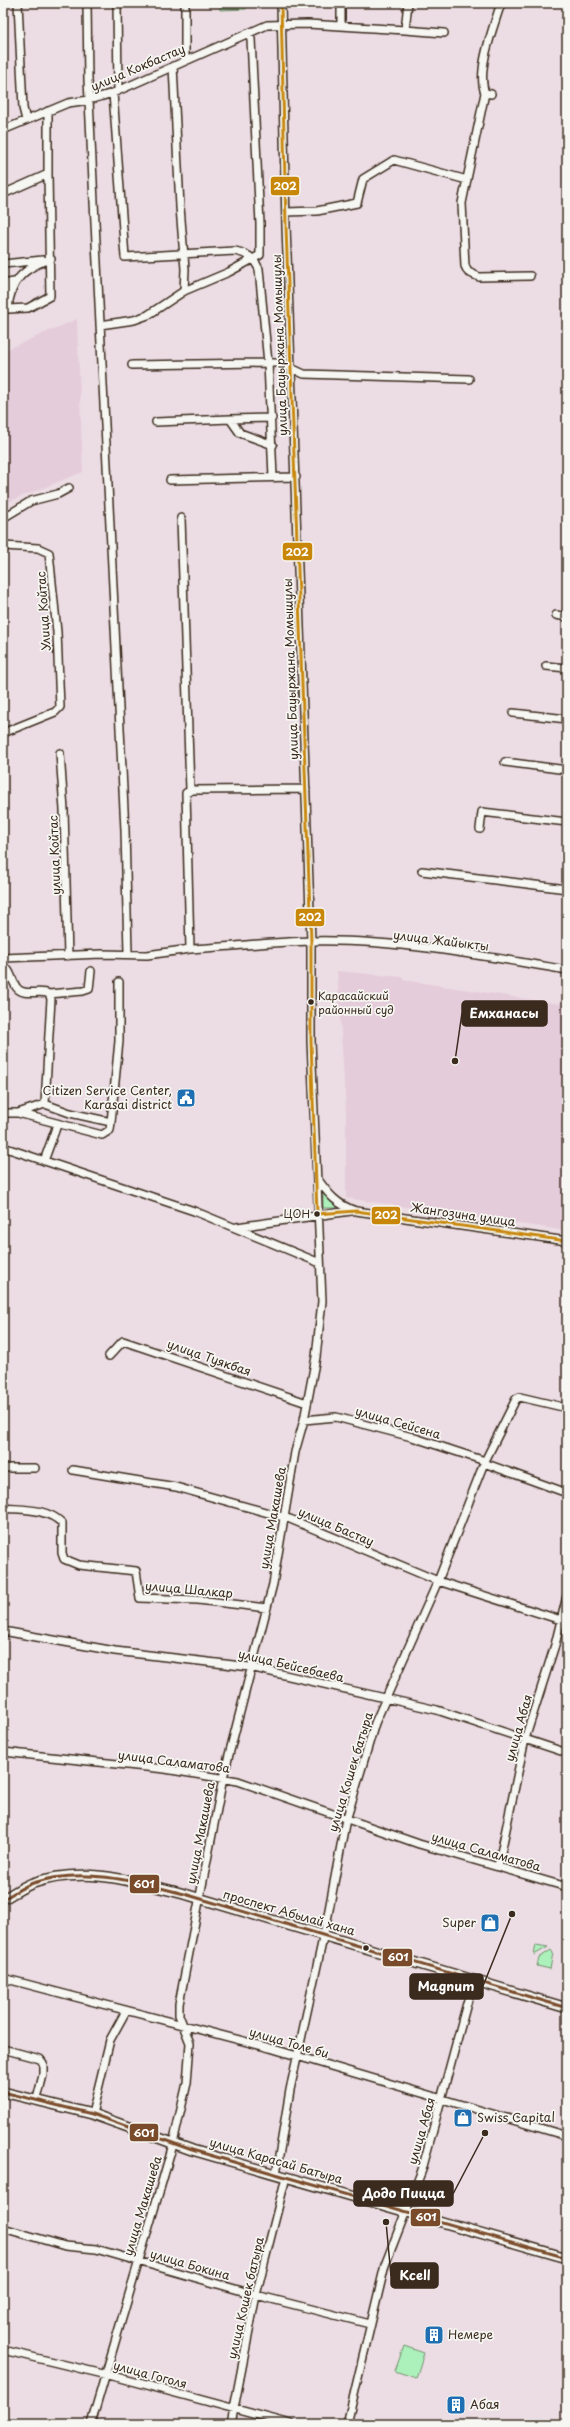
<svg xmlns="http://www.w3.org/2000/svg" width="570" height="2427" viewBox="0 0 570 2427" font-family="'Playpen Sans',sans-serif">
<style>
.built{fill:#e5ccda}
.green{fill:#acf1bc;stroke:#748e6d}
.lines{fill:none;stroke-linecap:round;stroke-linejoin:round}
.minor-casing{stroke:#3b2a1e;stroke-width:10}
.major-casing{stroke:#3b2a1e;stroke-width:12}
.minor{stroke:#f6f6f2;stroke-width:7}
.major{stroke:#f6f6f2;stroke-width:9}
.bus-1-casing{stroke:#f6f6f2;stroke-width:6}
.bus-2-casing{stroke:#f6f6f2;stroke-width:6}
.bus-1{stroke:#c88708;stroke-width:3}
.bus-2{stroke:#7a4b2a;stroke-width:3}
.bus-dot{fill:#3b2a1e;stroke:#f6f6f2;stroke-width:1.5}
.labels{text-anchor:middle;stroke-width:3.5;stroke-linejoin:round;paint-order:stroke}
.bus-label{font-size:11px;fill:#3b2a1e;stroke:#f6f6f2;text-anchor:start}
.street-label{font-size:12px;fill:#3b2a1e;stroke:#f6f6f2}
.poi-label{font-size:12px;fill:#3b2a1e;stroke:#f6f6f2;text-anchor:start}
.leader{fill:none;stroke:#3b2a1e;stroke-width:1.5}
.callout-dot{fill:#3b2a1e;stroke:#f6f6f2;stroke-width:1.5}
.callout{fill:#3b2a1e;stroke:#3b2a1e;stroke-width:1.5}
.callout-label{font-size:13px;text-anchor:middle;font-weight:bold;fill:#fff}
.line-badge{stroke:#f6f6f2;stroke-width:1.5}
.badge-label{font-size:11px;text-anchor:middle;font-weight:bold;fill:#fff}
</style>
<rect width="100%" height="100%" fill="#ecdde4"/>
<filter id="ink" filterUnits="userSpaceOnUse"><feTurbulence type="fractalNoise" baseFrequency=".025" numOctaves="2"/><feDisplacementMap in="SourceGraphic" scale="8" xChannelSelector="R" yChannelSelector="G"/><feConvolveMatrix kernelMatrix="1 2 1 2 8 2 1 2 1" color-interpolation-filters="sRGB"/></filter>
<g filter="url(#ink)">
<path class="built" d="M77,319L83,472L3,504V351Z
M337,971L403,977V980L567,1005V1231L346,1198V1112Z"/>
<path class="green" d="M220,3H246V9L220,10Z
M323,1193L337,1208H323Z
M536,1945L548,1947L534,1955Z
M551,1950L553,1953L550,1969L537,1966L539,1958Z
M404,2346L424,2353L416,2378L395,2371Z"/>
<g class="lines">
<g class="minor-casing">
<path id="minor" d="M18,3L23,108L26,120
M87,3L88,80L125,830L128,953
M117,3L118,91
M185,3V61
M341,3V26
M405,30L444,33
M173,66L180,207L185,269L184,291
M113,93L125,257L235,251C248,254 253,257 259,269L268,363L132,365
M485,93L462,203L465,266L468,272L479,277L530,276
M491,94L485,93C476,70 494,26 501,3
M3,130L68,103L89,100L113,93L267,25L308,24L405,30L408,3
M48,174L50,296L28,308L8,309C10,280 25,267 51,259
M3,194L48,174V111
M286,212L317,211L357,203L363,179L394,160L467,180
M3,264L43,260
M3,284L14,282
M3,296L11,285
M100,325L134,320L148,315L184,291L229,272L260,255V224L251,39L248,33
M230,419L272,418
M156,422L230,419L240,433L273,445
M273,477L268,363H280L304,374L469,379
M170,480L296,477
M3,518L31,501L58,494L69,488
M181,518L190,790
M3,546L38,548L49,553L57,632L60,707L55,712L3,733
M556,615L567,617
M546,666L567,668
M513,713L567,719
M60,753L64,810L68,956
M505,762L567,770
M480,829L482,812L567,822
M422,871L567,889
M190,949C230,947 270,942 311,941C393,939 485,956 567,970
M3,958L102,954L147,955L190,949L186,793L192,790L306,789
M3,970H8C12,976 13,983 17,988C24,997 40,989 49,994L51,999L45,1104L18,1113H3
M49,994L83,991L89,989L91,971
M45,1104L70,1113L111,1122L119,1041V982
M18,1113L102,1135L110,1130L111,1122
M3,1147L194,1211L320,1263
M44,1161L57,1125
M317,1178C328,1194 337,1205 356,1211L567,1241
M237,1227L351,1211
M109,1356L123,1341L307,1403
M304,1420L336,1417L412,1437L485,1461
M484,1463L567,1493
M3,1468H35
M73,1470L176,1487L290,1519L438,1581L561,1620
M3,1508C23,1510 47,1508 62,1523V1553L64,1559L79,1565L136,1571L140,1598L198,1600L267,1608
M3,1631L115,1651L250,1667L437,1710L567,1753
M3,1752L165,1769L238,1781L419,1844L567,1887
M498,1867L525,1739L555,1645L567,1596
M3,1978L270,2048L567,2136
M3,2049L40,2059L43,2063V2075L37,2099
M92,2114L110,2040L126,2011
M276,2174L290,2090L328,1915L345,1824L375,1723L438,1581L484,1463L516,1399L520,1397L567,1408
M3,2228L65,2246L96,2249L256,2295L370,2324
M3,2350L120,2378L291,2424
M91,2424L172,2148L187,2083L190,2043L179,2015V2004L223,1778L273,1584L295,1452L304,1420L316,1357L322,1301L311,1041V941L286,226L281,3
M231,2424L256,2295L286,2177
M347,2424L385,2265L422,2170L473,1981"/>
</g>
<g class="major-casing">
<path id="major" d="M3,1899C13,1894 22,1887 33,1883C85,1865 137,1882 188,1895L567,2008
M3,2092L92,2114L192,2150L567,2258"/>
</g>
<use href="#minor" class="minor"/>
<use href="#major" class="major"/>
<g class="bus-1-casing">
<path id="bus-1" d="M281,3L286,226L311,941V1041L317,1214L356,1211L567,1241"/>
</g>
<g class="bus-2-casing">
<path id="bus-2" d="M3,1899C13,1894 22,1887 33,1883C84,1866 138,1882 188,1895L567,2008
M3,2092L92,2114L192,2150L567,2258"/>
</g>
<use href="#bus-1" class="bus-1"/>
<use href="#bus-2" class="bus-2"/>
</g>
</g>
<defs>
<g id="civic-square" transform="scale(1)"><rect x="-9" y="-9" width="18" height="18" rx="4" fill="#1f6fb2" stroke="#f6f6f2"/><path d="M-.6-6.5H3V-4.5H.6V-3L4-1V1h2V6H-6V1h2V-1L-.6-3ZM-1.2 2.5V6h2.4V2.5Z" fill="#fff"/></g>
<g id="shop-square" transform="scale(1)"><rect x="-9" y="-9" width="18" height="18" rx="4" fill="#1f6fb2" stroke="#f6f6f2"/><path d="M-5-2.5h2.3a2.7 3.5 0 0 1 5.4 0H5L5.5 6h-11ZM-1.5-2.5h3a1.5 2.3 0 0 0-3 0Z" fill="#fff"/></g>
<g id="building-square" transform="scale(1)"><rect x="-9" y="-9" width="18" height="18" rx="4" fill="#1f6fb2" stroke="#f6f6f2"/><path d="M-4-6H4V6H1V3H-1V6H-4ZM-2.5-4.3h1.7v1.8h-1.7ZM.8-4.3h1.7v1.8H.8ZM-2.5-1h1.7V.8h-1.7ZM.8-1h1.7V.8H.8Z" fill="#fff"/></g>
</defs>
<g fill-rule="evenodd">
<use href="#civic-square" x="186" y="1098"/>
<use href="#shop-square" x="490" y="1923"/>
<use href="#shop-square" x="463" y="2118"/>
<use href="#building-square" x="434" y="2335"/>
<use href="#building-square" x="456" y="2405"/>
</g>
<g class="bus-dot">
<circle cx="311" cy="1002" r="3.5"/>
<circle cx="317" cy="1214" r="3.5"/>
<circle cx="366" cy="1948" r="3.5"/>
</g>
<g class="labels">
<g class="bus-label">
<text x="318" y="1000">Карасайский<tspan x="318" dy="14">районный суд</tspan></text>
<text x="310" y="1218" text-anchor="end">ЦОН</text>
</g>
<g class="street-label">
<text transform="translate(138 68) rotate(-23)" y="4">улица Кокбастау</text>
<text transform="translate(280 345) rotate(-92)" y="4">улица Бауыржана Момышулы</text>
<text transform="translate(44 611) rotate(-94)" y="4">Улица Койтас</text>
<text transform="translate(291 669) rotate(-92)" y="4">улица Бауыржана Момышулы</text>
<text transform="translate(55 855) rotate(-92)" y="4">улица Койтас</text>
<text transform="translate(441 941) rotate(7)" y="4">улица Жайыкты</text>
<text transform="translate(463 1215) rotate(8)" y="4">Жангозина улица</text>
<text transform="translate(209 1358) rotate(19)" y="4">улица Туякбая</text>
<text transform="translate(398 1423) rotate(16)" y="4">улица Сейсена</text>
<text transform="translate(273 1518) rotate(-80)" y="4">улица Макашева</text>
<text transform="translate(336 1527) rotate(23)" y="4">улица Бастау</text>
<text transform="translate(189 1590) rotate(5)" y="4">улица Шалкар</text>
<text transform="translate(291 1666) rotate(13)" y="4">улица Бейсебаева</text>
<text transform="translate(519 1728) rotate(-74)" y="4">улица Абая</text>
<text transform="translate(174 1762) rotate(7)" y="4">улица Саламатова</text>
<text transform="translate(351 1772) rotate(-73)" y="4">улица Кошек батыра</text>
<text transform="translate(201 1833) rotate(-79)" y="4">улица Макашева</text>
<text transform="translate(486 1852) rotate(16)" y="4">улица Саламатова</text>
<text transform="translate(289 1913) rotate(16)" y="4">проспект Абылай хана</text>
<text transform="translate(289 2043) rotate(16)" y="4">улица Толе би</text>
<text transform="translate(422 2131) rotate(-74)" y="4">улица Абая</text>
<text transform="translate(276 2161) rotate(16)" y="4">улица Карасай Батыра</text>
<text transform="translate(143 2206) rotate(-73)" y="4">улица Макашева</text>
<text transform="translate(190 2265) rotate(16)" y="4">улица Бокина</text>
<text transform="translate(246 2298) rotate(-77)" y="4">улица Кошек батыра</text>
<text transform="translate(150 2375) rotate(15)" y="4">улица Гоголя</text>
</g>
<g class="poi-label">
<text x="172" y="1095" text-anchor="end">Citizen Service Center,<tspan x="172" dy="14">Karasai district</tspan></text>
<text x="476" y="1927" text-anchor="end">Super</text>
<text x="477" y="2122">Swiss Capital</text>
<text x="448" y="2339">Немере</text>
<text x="470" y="2409">Абая</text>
</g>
</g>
<path class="leader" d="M455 1061L462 1013M512 1914L483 1986M485 2133L453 2194M386 2222L391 2276"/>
<g class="callout-dot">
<circle cx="455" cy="1061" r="4"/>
<circle cx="512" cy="1914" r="4"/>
<circle cx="485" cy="2133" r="4"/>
<circle cx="386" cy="2222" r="4"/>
</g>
<g class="callout">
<rect x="462" y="1001" width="85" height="25" rx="4"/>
<rect x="410" y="1974" width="73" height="25" rx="4"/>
<rect x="354" y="2181" width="99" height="25" rx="4"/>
<rect x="391" y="2263" width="47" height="25" rx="4"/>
</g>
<g class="callout-label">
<text x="504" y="1018">Емханасы</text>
<text x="446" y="1991">Magnum</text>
<text x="404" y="2198">Додо Пицца</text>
<text x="415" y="2280">Kcell</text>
</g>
<g class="line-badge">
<rect x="270" y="176" width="30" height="20" rx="4" fill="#c88708"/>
<rect x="282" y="542" width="31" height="19" rx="4" fill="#c88708"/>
<rect x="295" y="908" width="30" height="19" rx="4" fill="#c88708"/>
<rect x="371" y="1206" width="30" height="19" rx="4" fill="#c88708"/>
<rect x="129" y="1874" width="31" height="20" rx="4" fill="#7a4b2a"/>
<rect x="382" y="1948" width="31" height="19" rx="4" fill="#7a4b2a"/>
<rect x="129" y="2123" width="30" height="19" rx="4" fill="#7a4b2a"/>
<rect x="410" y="2208" width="31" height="19" rx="4" fill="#7a4b2a"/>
</g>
<g class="badge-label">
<text x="285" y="190">202</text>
<text x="297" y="556">202</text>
<text x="310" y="921">202</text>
<text x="386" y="1219">202</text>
<text x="144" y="1888">601</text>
<text x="398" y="1961">601</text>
<text x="144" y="2137">601</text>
<text x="426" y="2221">601</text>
</g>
<rect width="570" height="2427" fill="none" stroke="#f6f6f2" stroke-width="16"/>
<rect x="8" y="8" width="554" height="2411" fill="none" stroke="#3b2a1e" stroke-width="1.5" filter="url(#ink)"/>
</svg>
